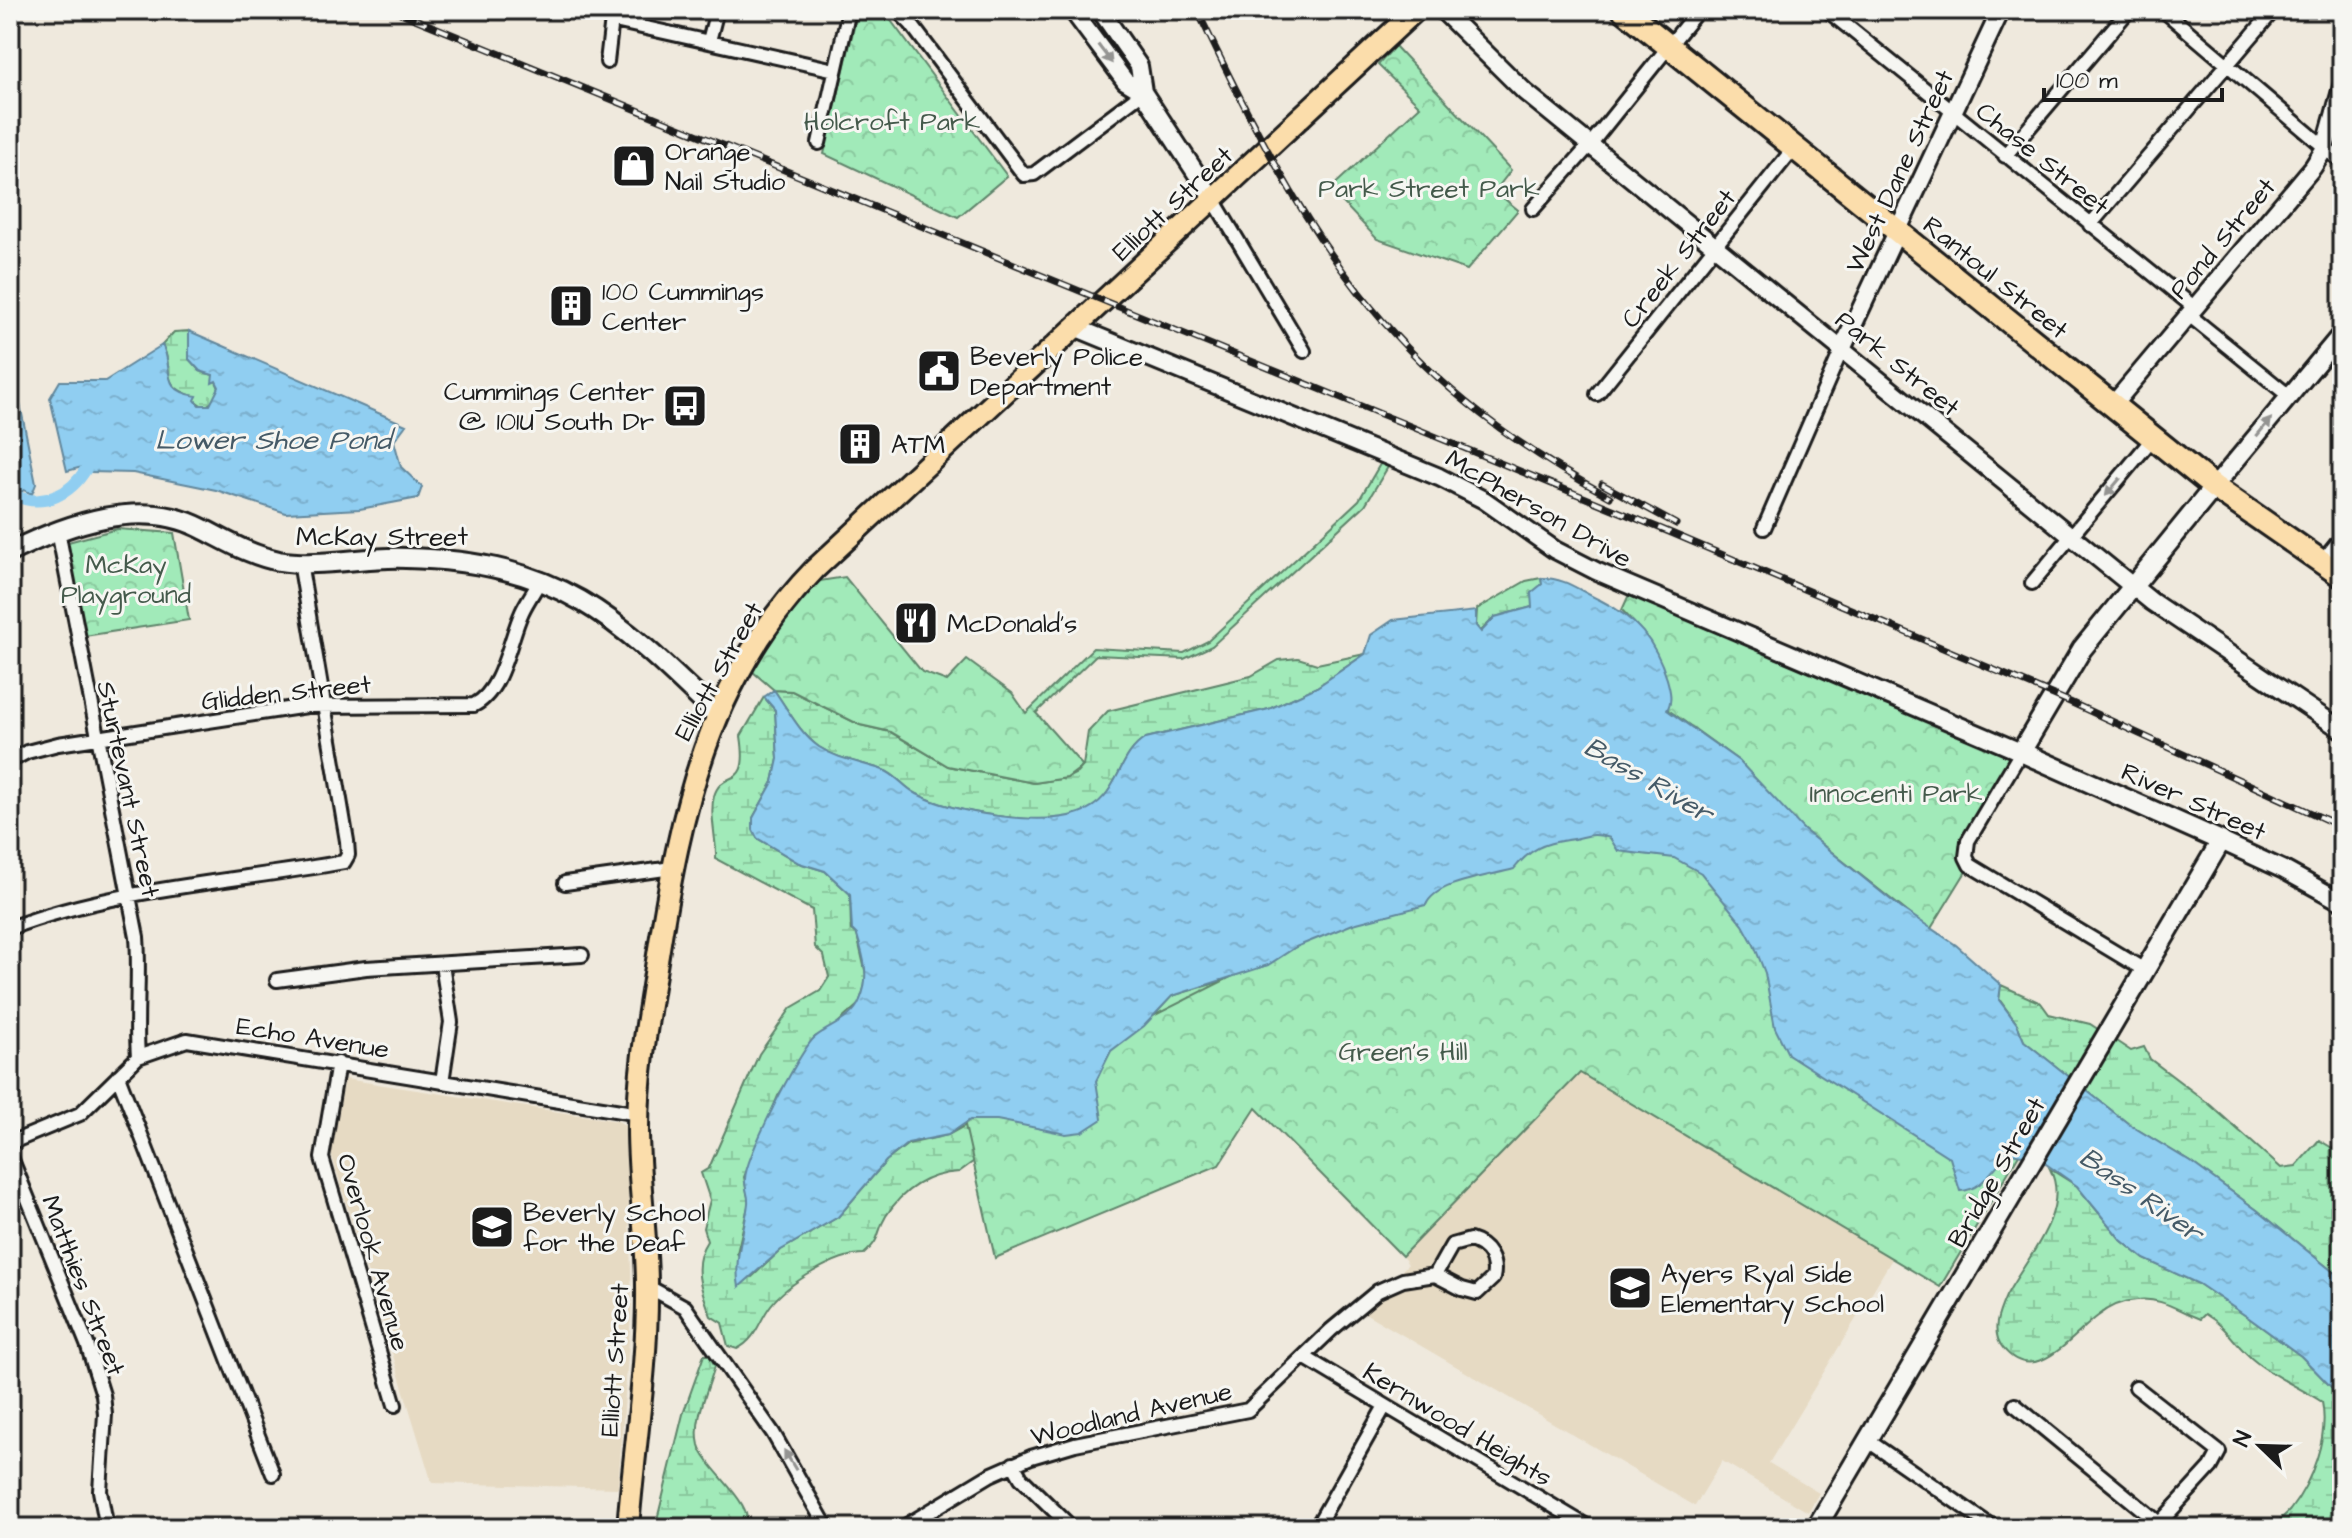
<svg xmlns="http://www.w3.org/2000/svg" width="2352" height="1538" viewBox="0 0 2352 1538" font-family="'Architects Daughter',sans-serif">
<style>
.built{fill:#e6dac3}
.wetland{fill:url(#wetland-marsh);stroke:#5e836a;stroke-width:2}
.park{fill:url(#park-crowns);stroke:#5e836a;stroke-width:2}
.water{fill:url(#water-ripples);stroke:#62879c;stroke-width:2}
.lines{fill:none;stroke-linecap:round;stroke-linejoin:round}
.canal{stroke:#90cef1;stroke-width:12}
.minor-casing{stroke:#1c1c1c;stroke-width:18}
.tertiary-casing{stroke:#1c1c1c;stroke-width:22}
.secondary-casing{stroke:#1c1c1c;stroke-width:24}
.primary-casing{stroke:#1c1c1c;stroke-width:26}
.trunk-casing{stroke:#1c1c1c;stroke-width:28}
.minor{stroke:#f6f6f2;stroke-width:12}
.tertiary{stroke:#f6f6f2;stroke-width:16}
.secondary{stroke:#f6f6f2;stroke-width:18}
.primary{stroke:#fbddab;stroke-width:20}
.trunk{stroke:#fbddab;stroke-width:22}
.rail-casing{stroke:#1c1c1c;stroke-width:7}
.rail{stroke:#f6f6f2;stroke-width:4;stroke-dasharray:12;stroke-linecap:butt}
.oneway{fill:#949492}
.labels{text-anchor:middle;stroke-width:6;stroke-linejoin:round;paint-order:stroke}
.park-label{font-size:26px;fill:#445a4b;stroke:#f6f6f2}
.poi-label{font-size:26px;fill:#1c1c1c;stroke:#f6f6f2;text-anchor:start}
.street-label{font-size:26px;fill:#1c1c1c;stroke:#f6f6f2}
.water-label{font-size:28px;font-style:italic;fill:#455a67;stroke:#f6f6f2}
</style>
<defs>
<pattern id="wetland-marsh" width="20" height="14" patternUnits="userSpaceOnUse" patternTransform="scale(2)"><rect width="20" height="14" fill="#a1eab9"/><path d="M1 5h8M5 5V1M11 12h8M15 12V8" fill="none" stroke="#8ac89e"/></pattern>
<pattern id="park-crowns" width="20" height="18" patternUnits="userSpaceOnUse" patternTransform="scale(2)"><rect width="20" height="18" fill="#a1eab9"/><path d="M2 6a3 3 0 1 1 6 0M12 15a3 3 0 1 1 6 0" fill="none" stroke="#8ac89e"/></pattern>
<pattern id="water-ripples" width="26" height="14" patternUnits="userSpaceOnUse" patternTransform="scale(2)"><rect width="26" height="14" fill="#90cef1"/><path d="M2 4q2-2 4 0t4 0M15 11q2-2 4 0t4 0" fill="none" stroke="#7cb0ce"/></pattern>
</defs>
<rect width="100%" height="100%" fill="#efe9dd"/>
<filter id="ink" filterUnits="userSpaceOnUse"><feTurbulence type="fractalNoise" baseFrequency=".0125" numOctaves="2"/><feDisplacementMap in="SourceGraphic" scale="16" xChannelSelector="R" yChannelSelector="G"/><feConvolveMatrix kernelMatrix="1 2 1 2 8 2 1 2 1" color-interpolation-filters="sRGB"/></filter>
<g filter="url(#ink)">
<path class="built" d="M1580,1073L1892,1259L1769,1463L1819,1493L1808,1512L1722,1461L1695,1506L1363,1312L1408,1264L1402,1256Z
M345,1079L618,1121L626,1126L632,1301L618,1488L432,1483L331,1153Z"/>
<path class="wetland" d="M189,331V359L200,371L213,375L219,388L214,401L204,407L194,400L196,397C155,386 176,366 162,345L174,332Z
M1541,578L1542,584L1532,598V607L1495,617L1480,632L1476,626L1477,609L1526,581Z
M1365,654L1317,687L1269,709L1146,738C1115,756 1121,799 1079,814C1040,827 953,813 917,794C904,788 897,775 883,770C861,762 839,760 819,747C800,734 787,708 774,690L792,691L860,725L890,732L948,766L1034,783L1067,778L1077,773L1083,766L1088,732L1108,711L1251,676L1279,660L1298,658L1317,664Z
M764,697L775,710L778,759L773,782L753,818L757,838L799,863L825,871L850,894L851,930L857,935L867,979L859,1004L831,1029L815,1037L778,1096L744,1177L749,1202L737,1253L752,1277L781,1250L838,1217L886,1161L908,1144L948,1135L1144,1026L1172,996L1222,981L959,1172C927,1174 903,1189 886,1216C875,1234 883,1237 864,1254C837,1254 788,1283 771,1305C758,1322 757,1339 737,1349L728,1346L722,1323L711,1316C701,1290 691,1265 707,1241L703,1228L710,1200L701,1173L709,1168L759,1054L791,1008L820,991L829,977L824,956L815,947L812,910L716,859C717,840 709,814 714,796C723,766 750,794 741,736Z
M2001,985L2041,1003L2049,1014L2090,1024L2131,1051L2144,1047L2150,1059L2208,1103L2281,1168L2296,1166L2319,1140L2342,1154V1279L2257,1210L2191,1162L2130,1125L2024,1041L2017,1024L1999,999Z
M2050,1169L2077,1186L2121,1240L2144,1259L2199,1284L2249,1318L2301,1356L2342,1398V1528H2272C2277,1521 2285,1516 2290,1510C2312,1482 2329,1436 2322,1402C2301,1388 2276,1378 2256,1362C2236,1347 2229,1328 2205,1314L2200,1319C2178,1311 2162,1297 2137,1300C2123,1301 2109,1307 2098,1316C2072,1335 2035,1388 2003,1348C1990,1332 1999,1312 2006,1296C2024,1261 2072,1212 2050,1169Z
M704,1355H709L715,1366C708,1389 693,1421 699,1445C706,1470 758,1505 745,1528H655L683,1414Z"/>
<path class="park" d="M858,10H883L1007,176L958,217L824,154Z
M1395,46L1511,170L1495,191L1518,210L1467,270L1377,239L1330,189L1420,106L1378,65Z
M1386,454L1394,457L1365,505L1212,646L1184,659L1096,655L1036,713L1083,766L1067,778L1034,783L948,766L891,732L860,725L792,691L774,690L745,665L801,584L845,577L922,672L947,681L967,660L1012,693L1026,713L1093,648L1184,653L1208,641L1359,500Z
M117,529L174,533L189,620L84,636L68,542Z
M1632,588L2021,752L1968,841L1970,865L1930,930L1795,823L1739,761L1667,709C1661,659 1658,647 1622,610Z
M1583,821L1701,859L2024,1146L1940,1287L1580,1073L1402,1256L1256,1108L1219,1165L995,1258L962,1112L1436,874Z"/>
<path class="water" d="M189,331L406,425L394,441L401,467L422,487L418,498L360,509L286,513L216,490L133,473L90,472L82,467L67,471L50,398L60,381H105L162,345C175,365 157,391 197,396L195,400L199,405H210L219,387L216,381L212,383L213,375L200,371L189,359Z
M10,387L19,399L36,484L32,494L24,490L10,500Z
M1541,578C1564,577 1580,591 1600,600C1636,618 1655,640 1667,679C1670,690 1673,700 1667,710L1739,761L1804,830L1901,908L1956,945L2001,985L1999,1000L2017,1024L2024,1041L2130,1125L2191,1162L2257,1210L2342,1279V1398L2301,1356L2249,1318L2199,1284L2144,1259L2121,1240L2077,1186L2036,1157L2010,1153C1992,1166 1985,1190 1960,1191L1950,1158L1788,1054L1775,1028L1765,973L1754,945L1743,925L1701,873L1674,858L1618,851L1610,838C1589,831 1587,838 1567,840C1544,843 1530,849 1514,869C1491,876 1436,881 1426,905L1353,924L1296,947L1268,965L1172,996L1144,1026L1111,1051L1096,1081L1102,1119L1082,1132L1066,1134L997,1120H970L948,1135L908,1143L886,1161L838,1217L781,1250L739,1287C733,1257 745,1232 748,1203C749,1195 744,1187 745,1179C745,1159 798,1053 814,1038C829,1025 852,1021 860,1000C870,977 864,958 857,935L852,930L850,894L825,871L799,863L757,838L753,830V818L773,782L778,759L775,710L764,697L774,690C787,708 800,734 819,747C839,760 861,762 883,770C897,775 904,788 917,794C953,813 1041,827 1079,813C1121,799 1115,756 1146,738L1269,709L1317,687L1365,654L1371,635L1393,620L1476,611V626L1481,632L1495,617L1532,607L1531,593L1542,584Z"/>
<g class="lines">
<path class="canal" d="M16,496C44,508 71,494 86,469"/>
<g class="minor-casing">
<path id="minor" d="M897,10L911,24L1024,175L1034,174L1143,92
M1827,10L2195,308
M2163,10L2342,162
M610,20L835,70
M709,41L717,10
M607,62L613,10
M819,143L849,10
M2005,156L2129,10
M1213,199L1304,351
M1533,209L1589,146L1698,10
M2090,225L2274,10
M2189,315L2289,396
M1597,394L1793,149
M1764,528L1842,349
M58,531L137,937C140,977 135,1016 138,1057
M2322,562L2342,537
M2032,583L2153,438
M2021,752L1968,841L1966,857L1970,865L2146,971
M10,761L27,752L58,744L307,706L474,705C503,691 509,640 522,612C527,601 535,590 541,579
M565,883L672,868
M10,928C115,888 234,882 344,862L348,855L347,841L300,562
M277,980L366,968L582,955
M338,1063L322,1158L395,1405
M118,1076L273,1474
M442,1082L451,1022L442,964
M10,1143L80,1114L138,1057L187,1040L639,1114
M10,1155L87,1344L103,1395L105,1414L100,1491L107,1528
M1470,1240C1488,1245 1497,1261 1493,1278L1477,1293L1462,1289L1435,1275L1452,1245Z
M647,1286L685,1307L773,1433L827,1528
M1304,1357L1590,1528
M2136,1387L2219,1452L2211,1467L2155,1528
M2015,1405L2159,1523
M1867,1440L1994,1528
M1013,1464L1021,1478L1072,1528
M902,1528L990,1475L1031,1457L1075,1444L1248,1410L1331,1330L1378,1291L1403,1280L1435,1275
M1316,1528L1385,1406"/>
</g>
<g class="tertiary-casing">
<path id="tertiary" d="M1072,10L1125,81L1143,92L1213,199
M1100,10L1139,66L1143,92
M1442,10L1525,92L2152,602L2342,730
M1077,328L1439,477L1484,500L1555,550L1596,571L2021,752
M1842,349L2001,10
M2112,406L2313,167L2325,148L2342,87
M2214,487L2342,333
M2221,841L2284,870L2342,902"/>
</g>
<g class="secondary-casing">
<path id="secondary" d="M10,552C67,524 141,497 201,528C227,541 249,555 279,561C320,568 364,556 406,558C559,562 613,614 718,716
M1816,1528L2221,841L2021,752L2082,649L2214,487"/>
</g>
<g class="primary-casing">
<path id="primary" d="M628,1528C634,1448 648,1367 647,1286C647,1234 638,1182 638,1129C638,1070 649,1012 658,955C681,810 708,679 815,569L1416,10"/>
</g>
<g class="trunk-casing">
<path id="trunk" d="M1624,10L2214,487L2342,576"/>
</g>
<use href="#minor" class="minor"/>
<use href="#tertiary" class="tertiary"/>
<use href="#secondary" class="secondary"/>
<use href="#primary" class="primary"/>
<use href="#trunk" class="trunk"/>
<g class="rail-casing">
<path id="rail" d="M393,10L1669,532L2070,702L2342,827
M1197,10C1305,235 1383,375 1610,497
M1602,484L1676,524"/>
</g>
<use href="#rail" class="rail"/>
</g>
<defs><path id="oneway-solid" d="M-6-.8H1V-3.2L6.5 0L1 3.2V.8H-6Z" transform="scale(2)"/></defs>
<g class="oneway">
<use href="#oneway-solid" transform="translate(1105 54) rotate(53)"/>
<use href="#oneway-solid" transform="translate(2264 427) rotate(-51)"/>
<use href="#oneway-solid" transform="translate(2113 487) rotate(130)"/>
<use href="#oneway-solid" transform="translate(790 1460) rotate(-121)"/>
</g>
</g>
<defs>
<g id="shop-square" transform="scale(2.3)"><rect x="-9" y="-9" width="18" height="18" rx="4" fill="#1c1c1c" stroke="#f6f6f2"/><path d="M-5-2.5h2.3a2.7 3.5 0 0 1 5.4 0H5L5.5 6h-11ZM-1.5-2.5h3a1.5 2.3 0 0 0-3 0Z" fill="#fff"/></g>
<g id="building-square" transform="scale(2.3)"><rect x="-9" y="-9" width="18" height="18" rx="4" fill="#1c1c1c" stroke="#f6f6f2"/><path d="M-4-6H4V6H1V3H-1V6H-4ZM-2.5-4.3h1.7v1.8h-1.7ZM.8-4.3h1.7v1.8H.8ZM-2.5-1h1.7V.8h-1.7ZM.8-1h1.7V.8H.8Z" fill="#fff"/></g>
<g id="civic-square" transform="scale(2.3)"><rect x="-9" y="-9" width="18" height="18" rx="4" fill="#1c1c1c" stroke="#f6f6f2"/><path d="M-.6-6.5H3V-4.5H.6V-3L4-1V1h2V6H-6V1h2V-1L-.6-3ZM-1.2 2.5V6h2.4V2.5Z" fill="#fff"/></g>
<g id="bus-square" transform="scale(2.3)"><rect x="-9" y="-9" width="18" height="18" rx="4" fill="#1c1c1c" stroke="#f6f6f2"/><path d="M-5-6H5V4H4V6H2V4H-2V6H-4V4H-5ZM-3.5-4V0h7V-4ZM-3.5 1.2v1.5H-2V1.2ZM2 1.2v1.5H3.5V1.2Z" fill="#fff"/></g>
<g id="restaurant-square" transform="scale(2.3)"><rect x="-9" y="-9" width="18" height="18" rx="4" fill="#1c1c1c" stroke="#f6f6f2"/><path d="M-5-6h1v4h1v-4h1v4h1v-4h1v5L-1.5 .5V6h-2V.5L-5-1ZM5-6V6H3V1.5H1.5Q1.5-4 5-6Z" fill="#fff"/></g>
<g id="school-square" transform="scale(2.3)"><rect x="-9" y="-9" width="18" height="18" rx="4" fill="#1c1c1c" stroke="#f6f6f2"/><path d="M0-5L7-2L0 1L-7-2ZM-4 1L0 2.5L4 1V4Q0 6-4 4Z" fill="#fff"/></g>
</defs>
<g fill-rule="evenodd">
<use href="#shop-square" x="634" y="166"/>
<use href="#building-square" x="571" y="306"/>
<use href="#civic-square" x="939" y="371"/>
<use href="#bus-square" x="685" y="406"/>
<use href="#building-square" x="860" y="444"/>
<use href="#restaurant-square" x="916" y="623"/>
<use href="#school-square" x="492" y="1227"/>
<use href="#school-square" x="1630" y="1288"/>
</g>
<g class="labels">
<g class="park-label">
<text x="892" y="130">Holcroft Park</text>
<text x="1429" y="197">Park Street Park</text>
<text x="126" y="573">McKay<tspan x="126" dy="30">Playground</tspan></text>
<text x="1896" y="802">Innocenti Park</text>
<text x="1403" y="1060">Green's Hill</text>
</g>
<g class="poi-label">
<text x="665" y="160">Orange<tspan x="665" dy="30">Nail Studio</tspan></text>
<text x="602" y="300">100 Cummings<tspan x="602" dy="30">Center</tspan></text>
<text x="970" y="365">Beverly Police<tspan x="970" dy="30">Department</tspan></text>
<text x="654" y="400" text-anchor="end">Cummings Center<tspan x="654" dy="30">@ 101U South Dr</tspan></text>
<text x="891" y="453">ATM</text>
<text x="947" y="632">McDonald's</text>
<text x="523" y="1221">Beverly School<tspan x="523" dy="30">for the Deaf</tspan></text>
<text x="1661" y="1282">Ayers Ryal Side<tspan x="1661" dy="30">Elementary School</tspan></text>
</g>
<g class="street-label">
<text transform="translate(2043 158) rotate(39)" y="9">Chase Street</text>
<text transform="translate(1899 171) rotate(-65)" y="9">West Dane Street</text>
<text transform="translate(1172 203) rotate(-43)" y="9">Elliott Street</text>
<text transform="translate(2222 238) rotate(-50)" y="9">Pond Street</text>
<text transform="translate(1678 258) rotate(-52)" y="9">Creek Street</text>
<text transform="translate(1996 277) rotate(39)" y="9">Rantoul Street</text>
<text transform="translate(1898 363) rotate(39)" y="9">Park Street</text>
<text transform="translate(1539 508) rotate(30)" y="9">McPherson Drive</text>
<text x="382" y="545">McKay Street</text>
<text transform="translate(718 671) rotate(-61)" y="9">Elliott Street</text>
<text transform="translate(286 692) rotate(-6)" y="9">Glidden Street</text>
<text transform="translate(129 789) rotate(78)" y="9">Sturtevant Street</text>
<text transform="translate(2194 801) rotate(24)" y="9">River Street</text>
<text transform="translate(313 1037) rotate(9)" y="9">Echo Avenue</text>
<text transform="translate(1996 1172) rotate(-60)" y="9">Bridge Street</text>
<text transform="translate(374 1252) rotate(74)" y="9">Overlook Avenue</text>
<text transform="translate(84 1285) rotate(69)" y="9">Matthies Street</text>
<text transform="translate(614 1360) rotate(-86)" y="9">Elliott Street</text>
<text transform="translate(1131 1413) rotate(-13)" y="9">Woodland Avenue</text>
<text transform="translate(1458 1424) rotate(31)" y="9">Kernwood Heights</text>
</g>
<g class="water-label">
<text x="273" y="449">Lower Shoe Pond</text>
<text transform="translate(1649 779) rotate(30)" y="10">Bass River</text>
<text transform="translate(2142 1194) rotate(35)" y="10">Bass River</text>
</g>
</g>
<rect width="2352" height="1538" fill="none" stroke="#f6f6f2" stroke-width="40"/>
<rect x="20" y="20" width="2312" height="1498" fill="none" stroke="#1c1c1c" stroke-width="3" filter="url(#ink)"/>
<g transform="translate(2260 1446) rotate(293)" stroke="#f6f6f2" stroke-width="6" paint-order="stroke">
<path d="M0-6L14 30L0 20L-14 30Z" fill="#1c1c1c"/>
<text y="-12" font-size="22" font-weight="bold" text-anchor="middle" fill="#1c1c1c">N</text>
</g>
<path d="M2044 88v12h178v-12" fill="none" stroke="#1c1c1c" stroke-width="4"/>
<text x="2056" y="88" font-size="24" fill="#1c1c1c" stroke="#f6f6f2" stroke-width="6" paint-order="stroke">100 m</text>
</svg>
